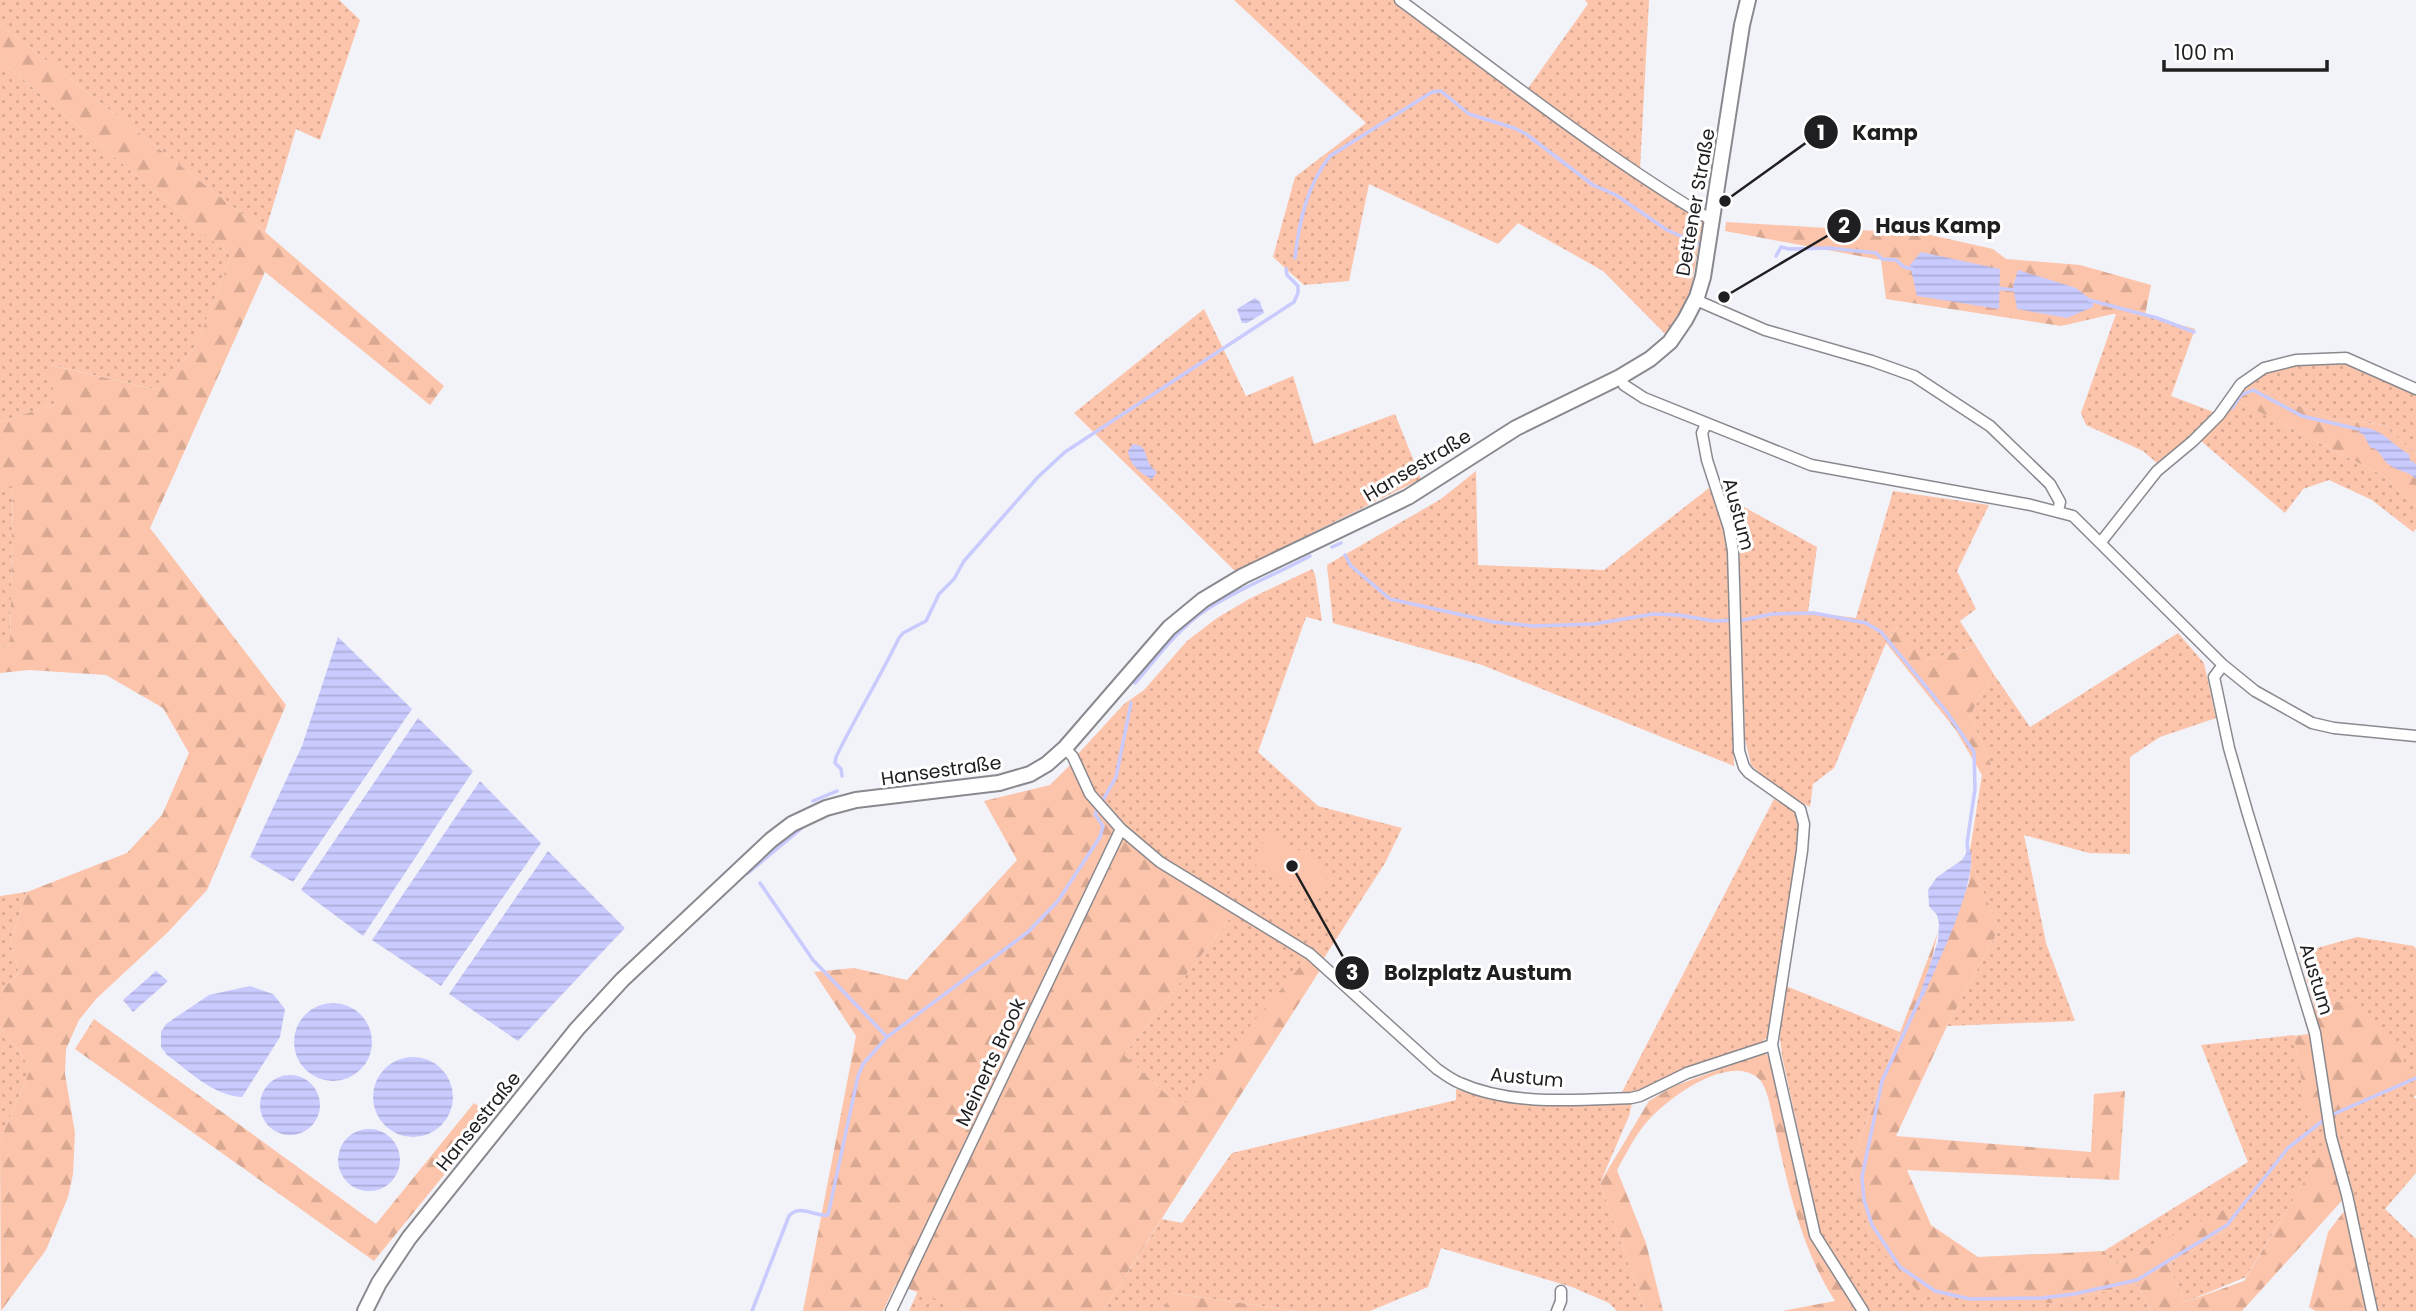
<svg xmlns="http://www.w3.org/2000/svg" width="2416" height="1311" viewBox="0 0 2416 1311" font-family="Poppins,sans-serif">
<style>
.grass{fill:url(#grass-dots)}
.forest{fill:url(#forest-firs)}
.pitch{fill:#fcc4aa}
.water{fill:url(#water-rules)}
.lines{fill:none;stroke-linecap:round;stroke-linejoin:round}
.stream{stroke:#c9cafd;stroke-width:3.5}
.street-casing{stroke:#89898f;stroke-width:13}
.secondary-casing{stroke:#89898f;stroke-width:18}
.street{stroke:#fff;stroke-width:10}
.secondary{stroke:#fff;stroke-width:14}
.labels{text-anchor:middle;stroke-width:6;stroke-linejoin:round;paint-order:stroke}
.street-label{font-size:19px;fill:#1f1f21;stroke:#fff}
.leader{fill:none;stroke:#1f1f21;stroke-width:2.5}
.callout-dot{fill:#1f1f21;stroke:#fff;stroke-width:2.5}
.mark-label{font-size:21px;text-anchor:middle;font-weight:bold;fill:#fff}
.callout-label{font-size:21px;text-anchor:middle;font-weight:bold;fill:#1f1f21;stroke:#fff;stroke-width:6;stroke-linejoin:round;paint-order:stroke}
</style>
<defs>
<pattern id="grass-dots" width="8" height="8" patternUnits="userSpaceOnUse" patternTransform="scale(1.75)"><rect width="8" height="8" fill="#fcc4aa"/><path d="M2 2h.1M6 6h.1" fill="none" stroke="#d8a892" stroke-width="1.8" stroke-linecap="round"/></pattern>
<pattern id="forest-firs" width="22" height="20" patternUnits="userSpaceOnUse" patternTransform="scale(1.75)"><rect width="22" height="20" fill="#fcc4aa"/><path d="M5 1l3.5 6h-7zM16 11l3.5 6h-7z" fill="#d8a892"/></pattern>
<pattern id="water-rules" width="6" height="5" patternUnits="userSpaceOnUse" patternTransform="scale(1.75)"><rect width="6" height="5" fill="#c9cafd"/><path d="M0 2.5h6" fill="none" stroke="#acadd9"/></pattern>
</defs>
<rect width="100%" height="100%" fill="#f2f2f9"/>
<path class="grass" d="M0,0H339L360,20L320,140L296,129L265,232L0,24Z
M1234,0H1393L1523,98L1703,222L1691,288L1681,310L1665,334L1603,271L1518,223L1498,244L1369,184L1349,281L1304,285L1273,257L1295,177L1366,123Z
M1585,0H1649L1640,169L1526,91L1588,4Z
M0,60L231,256L196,346L158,390L51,365L55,404L0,422Z
M1204,309L1246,396L1293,376L1314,444L1395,414L1421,479L1235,571L1074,413Z
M2116,314L2145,315L2195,329L2171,396L2216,413L2158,464L2143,451L2086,425L2081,413Z
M2345,362L2416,394V455L2385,425L2331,419L2248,385C2284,360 2303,363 2345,362Z
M2236,400L2384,476L2416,507V529L2413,532L2372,500L2329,480L2303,489L2285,513L2201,441Z
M1476,471L1478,565L1604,570L1709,488L1728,538L1734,766L1482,665L1333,623L1327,565L1441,499Z
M13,485L10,645L0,648V488Z
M1893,491L1989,505L1957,571L1976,609L1960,621L1976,646L1927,660L1898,626L1886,643L1834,768L1813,784L1810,807L1779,790L1751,765L1745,739L1739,537L1724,496L1817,547L1808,612L1856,618Z
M1312,569L1315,574L1322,621L1306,617L1258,752L1318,806L1402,828L1385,863L1324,958L1309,946L1161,860L1124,826L1092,791L1077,755L1124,704L1144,690L1187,641L1217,618L1249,599Z
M2178,633L2204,663L2216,718L2160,737L2130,757V854L2089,853L2024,835L2046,943L2075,1021L1947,1026L1999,929L1971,862L1970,850L1982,775L1993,769L1970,716L1993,673L2030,727Z
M1774,799L1797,813L1801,825L1768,1037L1760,1043L1638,1090L1621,1094Z
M27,892L10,942L19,973L0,991V896Z
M1234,913L1308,957L1182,1109L1124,1055Z
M2357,937L2414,946L2416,949V1095L2414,1097L2416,1099V1173L2385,1209L2416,1239V1311H2372L2331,1138L2246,1277L2185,1302L2168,1265L2236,1224L2227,1209L2114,1265L2104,1251L2248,1162L2201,1045L2294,1035L2310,1129L2355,999L2314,1006L2299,953Z
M1786,986L1900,1032L1850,1165L1872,1241L2052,1303L2138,1284L2150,1311H1869L1820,1232L1782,1056L1780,1037Z
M0,1027L31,1068L0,1141Z
M1456,1089L1487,1099L1525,1104L1632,1103L1629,1116L1600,1183L1645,1311H1617L1609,1303L1572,1287L1441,1248L1428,1287L1370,1311H1296L1172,1293L1163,1311H1103L1162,1219L1182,1223L1232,1153L1456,1100Z
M918,1291L967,1311H909Z"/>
<path class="forest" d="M0,24L265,232L444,386L430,405L265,272L150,528L286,705L207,890L168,932L97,998L79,1020L66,1049L65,1074L75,1133L73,1174L68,1197L46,1250L1,1311L0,1141L31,1068L0,1027V991L19,973L10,942L27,892L127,853L162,815L189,753L163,708L106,675L29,670L0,673V648L10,645L13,486L0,488V422L55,404L50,365L158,390L196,346L231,256L0,60Z
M1726,222L1926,234L1993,249L2006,259L2080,265L2151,285L2145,315L2113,314L2061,326L1886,299L1881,260L1725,231Z
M2248,385L2331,419L2385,425L2416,455V507L2384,476L2236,400Z
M1899,625L1927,660L1976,646L1993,673L1970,716L1993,769L1982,775L1955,729L1886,643Z
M1072,763L1118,831L1234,913L1124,1055L1181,1108L1308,957L1322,967L1103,1311H967L896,1284L883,1311H803L856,1036L814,972L854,968L907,980L1017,860L984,801L1050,785Z
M1971,862L1999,929L1947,1026L1896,1136L2091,1152L2094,1094L2125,1091L2119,1180L1907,1170L1931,1225L1978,1257L2104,1251L2114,1265L2227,1208L2236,1224L2168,1265L2185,1302L2244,1281L2331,1137L2347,1195L2242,1311H2150L2138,1284L2052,1303L1921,1294L1872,1241L1850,1165L1938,932L1923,996L1969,883Z
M2355,999L2403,1054L2407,1082L2329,1116L2310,1130L2294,1036L2315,1033L2307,1007Z
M94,1019L376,1224L474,1103L492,1116L374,1261L75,1049Z
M1763,1053L1771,1057L1810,1237L1856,1311C1832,1311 1807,1311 1782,1311L1835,1301C1795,1239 1785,1168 1768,1097C1766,1091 1763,1082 1758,1078C1727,1052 1660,1103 1642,1128C1632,1141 1625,1156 1617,1170L1646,1243L1663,1311H1645L1600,1183L1649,1101L1672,1087Z
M2345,1210L2367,1311H2315L2309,1307L2328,1232Z
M1171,1293L1296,1311H1163Z"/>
<path class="pitch" d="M1269,833L1333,870L1315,900L1251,862Z"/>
<path class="water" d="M1921,252L2000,269L1999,309L1917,296L1910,265Z
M2018,270L2076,288L2093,301V307L2067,318L2017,309L2013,286Z
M1255,298L1260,302L1264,313L1247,323H1242L1237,309Z
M2360,427C2384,429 2389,443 2409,454L2410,460L2416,464V479C2406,470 2400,472 2391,466C2381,460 2382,450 2370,447L2363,434L2359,433Z
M1133,444C1147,446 1144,453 1149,463C1151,467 1154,469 1157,472L1152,479C1141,474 1129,464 1128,451Z
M338,637L412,709L293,882L250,857L302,746Z
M418,718L473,771L363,936L301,890Z
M480,781L541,843L441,986L372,940Z
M1968,850L1971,851C1975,890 1939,958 1924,996L1920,994L1938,941L1939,924L1937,915L1929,906L1928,890L1937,877L1962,860Z
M548,851L625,928L518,1041L449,994Z
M156,971L168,981L133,1012L123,1000Z
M250,986L273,994L285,1009L280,1037L244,1094L242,1097C214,1096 189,1071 167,1055L161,1047V1032L166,1024L209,995Z
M294 1042a39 39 0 1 1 78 0a39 39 0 1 1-78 0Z
M373 1097a40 40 0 1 1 80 0a40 40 0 1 1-80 0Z
M260 1105a30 30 0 1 1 60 0a30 30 0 1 1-60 0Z
M338 1160a31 31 0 1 1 62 0a31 31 0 1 1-62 0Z"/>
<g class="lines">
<path class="stream" d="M1776,256L1781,247L1789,249L1829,248L1876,253L1882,259L1896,260L1904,267L1913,269
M1295,258C1299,222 1307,185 1330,156L1432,92L1441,91L1469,114L1514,128L1526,134L1593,185L1616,195L1667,230L1701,245
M1995,288L2015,290
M2089,300L2157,318L2194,332
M2232,408L2241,395L2253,390L2302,416L2358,429
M1332,547L1341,543
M1345,555L1351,566L1390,599L1494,622L1533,626L1594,624L1653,614L1679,615L1713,621L1743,620L1772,614L1814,613L1866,623L1881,632L1946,711L1974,752L1975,789L1967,843L1968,852
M1135,683C1156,659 1177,630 1203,612C1237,589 1275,575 1310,556
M842,776L841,769L835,763L836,757C856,716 879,679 899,638L903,633L926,621L939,594L954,579L964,561L1038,477L1065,452L1294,302L1298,293V286L1287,275L1286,269
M813,801L837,791
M748,873L809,822
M760,883L813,960L887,1037
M1923,992L1882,1081L1862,1177L1864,1200L1872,1225L1900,1267L1935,1291L1970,1299L2042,1298L2074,1294L2137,1280L2227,1225L2288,1148L2329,1116L2416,1078
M752,1311L789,1216C800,1203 814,1217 828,1215L858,1076L863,1064L887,1037L1028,932L1058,901L1100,837L1103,826L1095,814L1116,777L1131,703"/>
<g class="street-casing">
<path id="street" d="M1400,0C1503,76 1603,156 1713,221
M1696,300L1765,330L1872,361L1914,376L1990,426L2050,484L2060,502L2058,511
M1620,377L1624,385L1644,398L1811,465L2031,505L2073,516L2223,665L2255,691L2312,723L2334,728L2416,736
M1706,424L1702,433L1707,460L1729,528L1733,551L1739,751L1744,767L1749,773L1800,809L1804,824L1802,851L1772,1045L1815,1235L1863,1311
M2101,542L2157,471L2193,441L2219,415L2241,384L2264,368L2296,360L2346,358L2416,389
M2223,665L2214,677L2229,748L2247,811L2315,1033L2331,1137L2347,1195L2372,1311
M1065,748L1073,757L1090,794L1121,829L1160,862L1310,954L1437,1069C1444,1074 1452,1080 1460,1083C1511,1106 1577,1100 1631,1098L1640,1096L1687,1073L1772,1045
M891,1311L1121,829
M1557,1311L1561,1301V1291"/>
</g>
<g class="secondary-casing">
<path id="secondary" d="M365,1311L379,1283L409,1238L577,1029L622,980L771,840L792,824L826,808L856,800L999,783L1030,774L1047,764L1065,748L1169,628L1203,600L1243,576L1408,497L1516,428L1620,377L1650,359L1670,342L1685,320L1697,297L1703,277L1742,25L1748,0"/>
</g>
<use href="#street" class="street"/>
<use href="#secondary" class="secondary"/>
</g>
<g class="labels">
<g class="street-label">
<text transform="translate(1695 202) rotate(-80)" y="7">Dettener Straße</text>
<text transform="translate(1417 465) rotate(-31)" y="7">Hansestraße</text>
<text transform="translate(1739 514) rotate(75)" y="7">Austum</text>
<text transform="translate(941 770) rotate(-8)" y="7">Hansestraße</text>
<text transform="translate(2317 979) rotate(73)" y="7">Austum</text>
<text transform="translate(990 1062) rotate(-65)" y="7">Meinerts Brook</text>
<text transform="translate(1527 1077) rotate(5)" y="7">Austum</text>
<text transform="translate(478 1121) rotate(-51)" y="7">Hansestraße</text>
</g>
</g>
<path class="leader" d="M1725 201L1821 132M1724 297L1844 226M1292 866L1352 973"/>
<g class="callout-dot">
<circle cx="1725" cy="201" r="7"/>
<circle cx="1724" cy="297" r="7"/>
<circle cx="1292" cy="866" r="7"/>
<circle cx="1821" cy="132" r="18"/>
<circle cx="1844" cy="226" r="18"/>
<circle cx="1352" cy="973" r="18"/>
</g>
<g class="mark-label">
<text x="1821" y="140">1</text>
<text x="1844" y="233">2</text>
<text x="1352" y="980">3</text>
</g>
<g class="callout-label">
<text x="1885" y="140">Kamp</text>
<text x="1938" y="233">Haus Kamp</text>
<text x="1478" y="980">Bolzplatz Austum</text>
</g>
<path d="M2164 60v10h163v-10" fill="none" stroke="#1f1f21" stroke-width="3.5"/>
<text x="2174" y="60" font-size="21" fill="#1f1f21" stroke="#ffffff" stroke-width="5" paint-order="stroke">100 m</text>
</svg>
